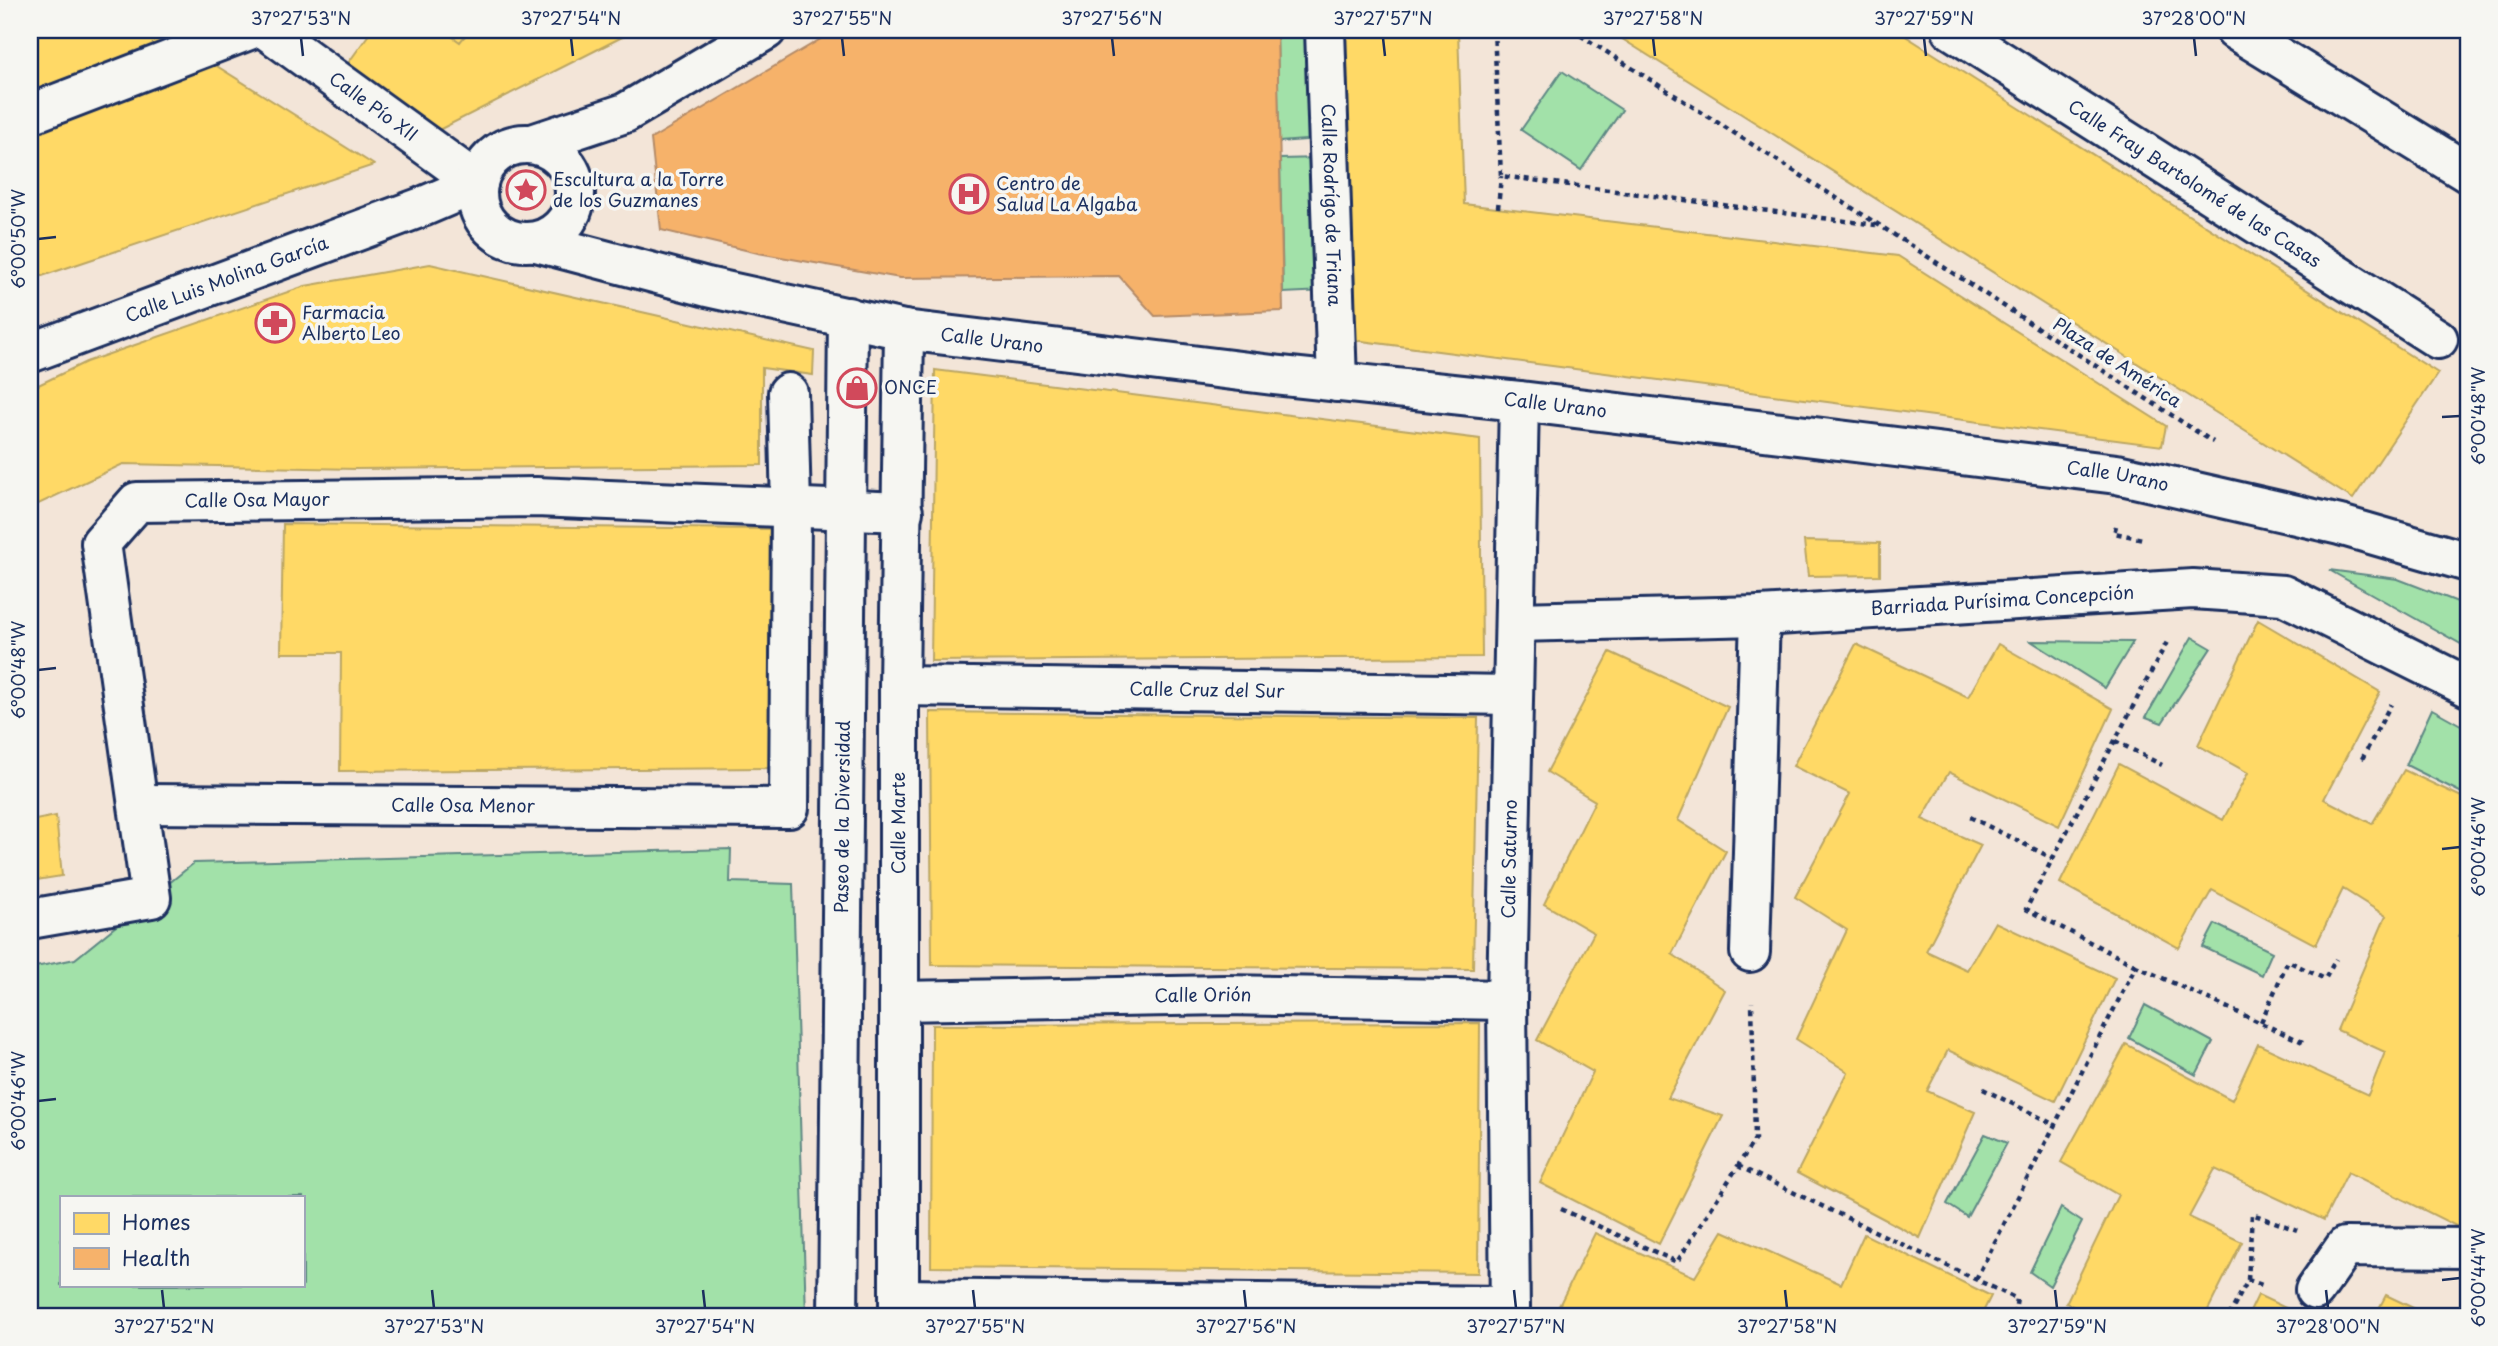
<svg xmlns="http://www.w3.org/2000/svg" width="2498" height="1346" viewBox="0 0 2498 1346" font-family="'Playpen Sans',sans-serif">
<style>
.green{fill:#a2e1a9;stroke:#5e8884;stroke-width:2;fill-rule:evenodd}
.homes{fill:#ffd966;stroke:#bba664;stroke-width:2}
.health{fill:#f6b26b;stroke:#b48b67;stroke-width:2}
.lines{fill:none;stroke-linecap:round;stroke-linejoin:round}
.minor-casing{stroke:#1b2f5e;stroke-width:44}
.major-casing{stroke:#1b2f5e;stroke-width:44}
.path{stroke:#1b2f5e;stroke-width:4.5;stroke-dasharray:5 5;stroke-linecap:butt}
.minor{stroke:#f6f6f2;stroke-width:38}
.major{stroke:#f6f6f2;stroke-width:38}
.ticks{fill:none;stroke:#1b2f5e;stroke-width:2.5}
.labels{text-anchor:middle;stroke-width:7;stroke-linejoin:round;paint-order:stroke}
.street-label{font-size:18px;fill:#1b2f5e;stroke:#f6f6f2}
.poi-label{font-size:18px;fill:#1b2f5e;stroke:#f6f6f2;text-anchor:start}
.neatline{fill:none;stroke:#1b2f5e;stroke-width:2.5}
.ticks-label{font-size:18px;text-anchor:middle;fill:#1b2f5e}
</style>
<rect width="100%" height="100%" fill="#f3e5d8"/>
<filter id="ink" filterUnits="userSpaceOnUse"><feTurbulence type="fractalNoise" baseFrequency=".0143" numOctaves="2"/><feDisplacementMap in="SourceGraphic" scale="14" xChannelSelector="R" yChannelSelector="G"/><feConvolveMatrix kernelMatrix="1 2 1 2 8 2 1 2 1" color-interpolation-filters="sRGB"/></filter>
<g filter="url(#ink)">
<path class="green" d="M1277,30H1315L1319,139L1279,142Z
M1562,71L1622,110L1581,170L1521,130Z
M1320,158L1325,291L1283,293L1280,159Z
M2329,570L2398,579L2468,606V648Z
M2192,637L2211,648L2162,723L2146,717Z
M2031,641L2133,642L2105,688Z
M2432,709L2468,729V789L2466,795L2406,765Z
M731,849L730,882L793,884L806,1316H30V968L75,959L194,863ZM61,1197H303V1285H61Z
M2215,924L2272,952L2262,975L2203,947Z
M2145,1005L2213,1042L2196,1075L2129,1038Z
M1985,1134L2007,1143L1967,1217L1947,1204Z
M2061,1208L2082,1222L2050,1286L2030,1272Z"/>
<path class="homes" d="M30,30H181L196,41L30,106Z
M372,30H443L460,42L470,30H636L423,138L341,73Z
M443,30H469L460,42Z
M1342,30H1458L1464,204L1898,256L2166,426L2162,446L1354,340Z
M1608,30H1896L2438,373L2353,499Z
M204,58L374,165L30,280V125Z
M430,264L814,351L813,375L762,368V465L356,469L123,464L30,508V389L86,362L305,286Z
M935,370L1480,439L1482,657L931,661Z
M283,524L777,529L775,768L340,771L341,653H281Z
M1804,541L1880,543V575L1808,576Z
M30,591L39,697L30,698Z
M2258,620L2380,692L2324,799L2372,824L2404,770L2468,800V919L2458,936L2468,942V1211L2460,1228L2348,1172L2324,1220L2215,1169L2189,1217L2242,1242L2205,1316H2092L2066,1303L2118,1195L2061,1162L2126,1044L2232,1100L2258,1044L2368,1095L2385,1052L2337,1030L2386,916L2343,889L2316,945L2212,890L2179,948L2060,883L2119,764L2223,820L2248,773L2198,745Z
M1856,644L1968,697L1998,644L2113,709L2059,826L1949,772L1922,819L1981,845L1926,951L1967,970L1995,922L2115,978L2055,1101L1948,1050L1927,1091L1975,1112L1920,1238L1797,1173L1848,1072L1796,1039L1847,930L1795,897L1850,794L1793,766Z
M1610,652L1728,707L1678,820L1726,851L1672,954L1725,990L1668,1098L1723,1116L1659,1244L1540,1183L1593,1072L1537,1040L1594,933L1544,904L1595,801L1547,772Z
M930,712L1478,718L1473,969L932,965Z
M56,816L62,876L30,881V821Z
M1480,1023L1478,1273L931,1267L932,1025Z
M1723,1231L1841,1284L1864,1234L1991,1296L1981,1316H1554L1595,1233L1695,1277Z
M2258,1295L2303,1316H2248Z
M2386,1295L2430,1316H2375Z"/>
<path class="health" d="M836,30H1277L1283,311L1155,316L1119,276L900,278L758,253L661,230L651,139Z"/>
<g class="lines">
<g class="minor-casing">
<g id="minor">
<path id="s1" d="M267,30L478,183"/>
<path id="s2" d="M1325,30L1337,382"/>
<path id="s3" d="M1952,30L2438,339"/>
<path d="M30,114L249,30"/>
<path d="M532,144L625,113L766,30"/>
<circle cx="526" cy="193" r="49"/>
<path id="s4" d="M536,242L707,287L904,330L1273,375L1519,401L2117,474L2340,525L2468,562"/>
<path id="s5" d="M30,353L422,207L478,183"/>
<path id="s6" d="M1515,622L1760,616L2193,589L2283,595L2468,687"/>
<path id="s7" d="M899,686L1513,695"/>
<path id="s8" d="M139,804L789,808L791,507L788,393"/>
<path id="s9" d="M30,919L151,898L101,543L137,502L536,497L903,512"/>
<path d="M1750,952L1760,616"/>
<path id="s10" d="M899,1001L1225,995L1507,1000"/>
<path d="M2315,1290L2345,1247L2468,1248"/>
<path d="M900,1299L1510,1306"/>
<path id="s11" d="M838,1316L848,317"/>
<path d="M899,1316V686L904,330"/>
<path id="s12" d="M1510,1316L1507,1000L1519,401"/>
</g>
</g>
<g class="major-casing">
<path id="major" d="M2235,30L2468,173"/>
</g>
<path class="path" d="M1494,30L1501,176L1876,225
M1572,30L1879,225L2213,442
M1498,208L1501,176
M2116,526L2114,533L2143,539
M2115,741L2162,765
M2362,759L2391,704
M1970,817L2052,858
M2136,966L2026,909L2167,642
M2261,1022L2288,961L2325,979L2336,959
M1983,1089L2055,1125
M1738,1166L2017,1299L2014,1316
M1561,1209L1677,1262L1755,1139L1752,1002
M1976,1279L2136,966L2307,1044
M2248,1280L2252,1214L2297,1230
M2229,1316L2248,1280L2265,1286"/>
<use href="#minor" class="minor"/>
<use href="#major" class="major"/>
</g>
</g>
<path class="ticks" d="M301,38L303,56M571,38L573,56M842,38L844,56M1112,38L1114,56M1383,38L1385,56M1653,38L1655,56M1924,38L1926,56M2194,38L2196,56M38,239L56,237M2442,417L2460,416M38,670L56,668M2442,849L2460,847M38,1101L56,1099M2442,1280L2460,1278M162,1290L164,1308M432,1290L434,1308M703,1290L705,1308M973,1290L975,1308M1244,1290L1246,1308M1514,1290L1516,1308M1785,1290L1787,1308M2055,1290L2057,1308M2326,1290L2328,1308"/>
<defs>
<g id="sight-ring" transform="scale(2.0125)"><circle r="9.5" fill="#f6f6f2" stroke="#d1495b" stroke-width="1.5"/><path d="M0-6L1.8-2.2L6-1.7L2.9 1.2L3.7 5.4L0 3.3L-3.7 5.4L-2.9 1.2L-6-1.7L-1.8-2.2Z" fill="#d1495b"/></g>
<g id="hospital-ring" transform="scale(2.0125)"><circle r="9.5" fill="#f6f6f2" stroke="#d1495b" stroke-width="1.5"/><path d="M-5-5h3v3.5h4V-5h3V5h-3V1.5h-4V5h-3Z" fill="#d1495b"/></g>
<g id="pharmacy-ring" transform="scale(2.0125)"><circle r="9.5" fill="#f6f6f2" stroke="#d1495b" stroke-width="1.5"/><path d="M-2-6h4v4h4v4h-4v4h-4v-4h-4v-4h4Z" fill="#d1495b"/></g>
<g id="shop-ring" transform="scale(2.0125)"><circle r="9.5" fill="#f6f6f2" stroke="#d1495b" stroke-width="1.5"/><path d="M-5-2.5h2.3a2.7 3.5 0 0 1 5.4 0H5L5.5 6h-11ZM-1.5-2.5h3a1.5 2.3 0 0 0-3 0Z" fill="#d1495b"/></g>
</defs>
<g fill-rule="evenodd">
<use href="#sight-ring" x="526" y="190"/>
<use href="#hospital-ring" x="969" y="194"/>
<use href="#pharmacy-ring" x="275" y="323"/>
<use href="#shop-ring" x="857" y="388"/>
</g>
<g class="labels">
<g class="street-label">
<text dy="6" stroke="none"><textPath href="#s1" startOffset="131">Calle Pío XII</textPath></text>
<text dy="6" stroke="none"><textPath href="#s3" startOffset="287">Calle Fray Bartolomé de las Casas</textPath></text>
<text dy="6" stroke="none"><textPath href="#s2" startOffset="175">Calle Rodrígo de Triana</textPath></text>
<text dy="6" stroke="none"><textPath href="#s5" startOffset="210">Calle Luis Molina García</textPath></text>
<text dy="6" stroke="none"><textPath href="#s4" startOffset="467">Calle Urano</textPath></text>
<text transform="translate(2117 363) rotate(33)" y="6">Plaza de América</text>
<text dy="6" stroke="none"><textPath href="#s4" startOffset="1034">Calle Urano</textPath></text>
<text dy="6" stroke="none"><textPath href="#s4" startOffset="1601">Calle Urano</textPath></text>
<text dy="6" stroke="none"><textPath href="#s9" startOffset="656">Calle Osa Mayor</textPath></text>
<text dy="6" stroke="none"><textPath href="#s6" startOffset="488">Barriada Purísima Concepción</textPath></text>
<text dy="6" stroke="none"><textPath href="#s7" startOffset="308">Calle Cruz del Sur</textPath></text>
<text dy="6" stroke="none"><textPath href="#s8" startOffset="324">Calle Osa Menor</textPath></text>
<text dy="6" stroke="none"><textPath href="#s11" startOffset="499">Paseo de la Diversidad</textPath></text>
<text transform="translate(899 823) rotate(-90)" y="6">Calle Marte</text>
<text dy="6" stroke="none"><textPath href="#s12" startOffset="457">Calle Saturno</textPath></text>
<text dy="6" stroke="none"><textPath href="#s10" startOffset="304">Calle Orión</textPath></text>
</g>
<g class="poi-label">
<text x="553" y="186">Escultura a la Torre<tspan x="553" dy="21">de los Guzmanes</tspan></text>
<text x="996" y="190">Centro de<tspan x="996" dy="21">Salud La Algaba</tspan></text>
<text x="302" y="319">Farmacia<tspan x="302" dy="21">Alberto Leo</tspan></text>
<text x="884" y="394">ONCE</text>
</g>
</g>
<rect width="2498" height="1346" fill="none" stroke="#f6f6f2" stroke-width="77"/>
<rect x="60" y="1196" width="245" height="91" fill="#f6f6f2" stroke="#9ea6b7" stroke-width="2"/>
<rect x="74" y="1213" width="35" height="21" fill="#ffd966" stroke="#9ea6b7" stroke-width="2"/>
<text x="122" y="1230" font-size="21" fill="#1b2f5e">Homes</text>
<rect x="74" y="1248" width="35" height="21" fill="#f6b26b" stroke="#9ea6b7" stroke-width="2"/>
<text x="122" y="1266" font-size="21" fill="#1b2f5e">Health</text>
<rect x="38" y="38" width="2422" height="1270" class="neatline"/>
<g class="ticks-label">
<text x="301" y="25">37°27'53"N</text>
<text x="571" y="25">37°27'54"N</text>
<text x="842" y="25">37°27'55"N</text>
<text x="1112" y="25">37°27'56"N</text>
<text x="1383" y="25">37°27'57"N</text>
<text x="1653" y="25">37°27'58"N</text>
<text x="1924" y="25">37°27'59"N</text>
<text x="2194" y="25">37°28'00"N</text>
<text transform="translate(19 239) rotate(-90)" y="6">6°00'50"W</text>
<text transform="translate(2479 416) rotate(-90)" y="6">6°00'48"W</text>
<text transform="translate(19 670) rotate(-90)" y="6">6°00'48"W</text>
<text transform="translate(2479 847) rotate(-90)" y="6">6°00'46"W</text>
<text transform="translate(19 1101) rotate(-90)" y="6">6°00'46"W</text>
<text transform="translate(2479 1278) rotate(-90)" y="6">6°00'44"W</text>
<text x="164" y="1333">37°27'52"N</text>
<text x="434" y="1333">37°27'53"N</text>
<text x="705" y="1333">37°27'54"N</text>
<text x="975" y="1333">37°27'55"N</text>
<text x="1246" y="1333">37°27'56"N</text>
<text x="1516" y="1333">37°27'57"N</text>
<text x="1787" y="1333">37°27'58"N</text>
<text x="2057" y="1333">37°27'59"N</text>
<text x="2328" y="1333">37°28'00"N</text>
</g>
</svg>
